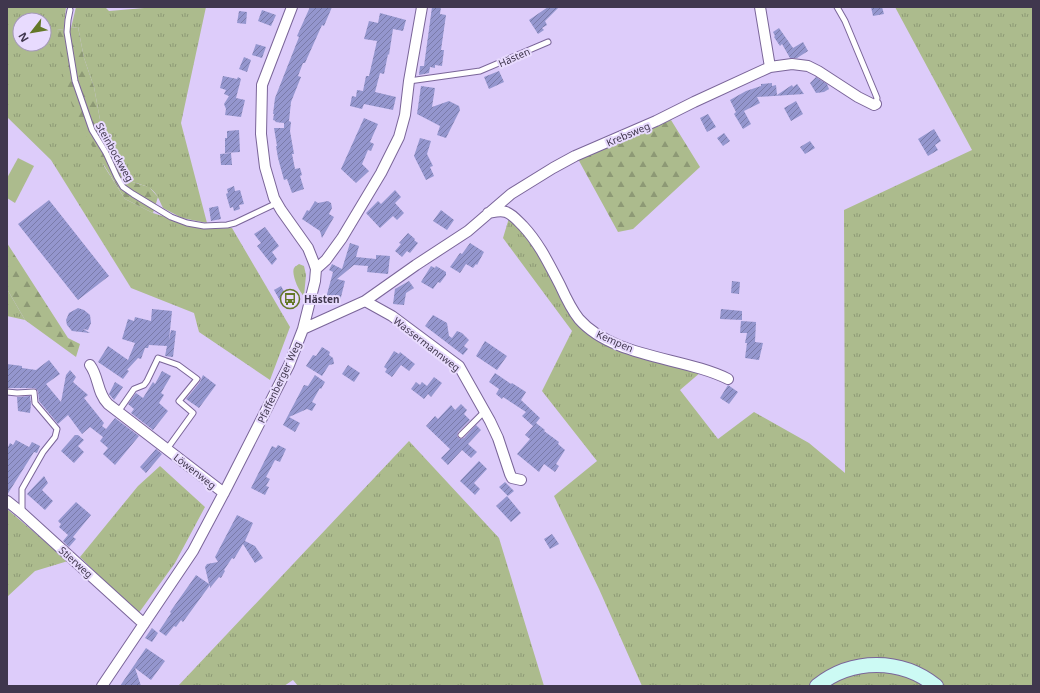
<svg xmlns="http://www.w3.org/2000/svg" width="1040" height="693" viewBox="0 0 1040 693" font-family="'Noto Sans',sans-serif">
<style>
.grass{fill:url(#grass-tufts);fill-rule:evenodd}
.forest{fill:url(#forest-firs)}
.garden{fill:#acbb8d}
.building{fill:url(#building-hatch)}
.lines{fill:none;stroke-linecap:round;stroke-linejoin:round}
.service-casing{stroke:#7a6599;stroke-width:7}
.minor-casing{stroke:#7a6599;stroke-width:12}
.secondary-casing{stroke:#7a6599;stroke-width:16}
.service{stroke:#fff;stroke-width:5}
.minor{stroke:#fff;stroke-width:10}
.secondary{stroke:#ccfaf4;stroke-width:14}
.labels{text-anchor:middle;stroke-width:4;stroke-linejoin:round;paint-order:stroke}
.street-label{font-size:10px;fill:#40374e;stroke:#e8dbfe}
.poi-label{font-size:10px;font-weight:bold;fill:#40374e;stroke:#e8dbfe;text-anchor:start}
</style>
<defs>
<pattern id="grass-tufts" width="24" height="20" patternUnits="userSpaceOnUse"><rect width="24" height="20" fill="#acbb8d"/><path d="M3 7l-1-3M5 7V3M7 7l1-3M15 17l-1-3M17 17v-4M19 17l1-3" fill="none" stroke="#8d9975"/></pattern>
<pattern id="forest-firs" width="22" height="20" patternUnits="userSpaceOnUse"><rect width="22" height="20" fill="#acbb8d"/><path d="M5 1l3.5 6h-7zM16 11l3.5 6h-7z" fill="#8d9975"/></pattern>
<pattern id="building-hatch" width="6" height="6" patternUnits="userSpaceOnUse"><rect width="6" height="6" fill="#9496ce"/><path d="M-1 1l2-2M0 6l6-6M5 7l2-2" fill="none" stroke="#7a7ba9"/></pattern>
</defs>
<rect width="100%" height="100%" fill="#ddccfa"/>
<path class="grass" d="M7,7H66L64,29L57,30L104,166L125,199L153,213L202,229L232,228L290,327L270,380L199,332L194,313L131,288L51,160L7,117ZM20,20H44V44H20Z
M76,7H105L109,11L156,7H206L181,123L207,223L182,218L163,208C155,189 152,187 132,182L122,162L112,148L101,125L94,87L84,58L78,27L71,28Z
M895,7H1033V686H642L599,589L554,496L597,461L542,391L572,331L503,238L509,218L536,246L584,329L613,348L642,355L701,372L680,390L718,439L754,412L809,443L845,473L844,210L972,150Z
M299,264L304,266L306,275L304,296C299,292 291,274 294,268C295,266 298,265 299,264Z
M7,289L25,320L7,316Z
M409,441L499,538L544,686H298L293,680L284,686H178Z
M160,466L205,507L175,563L138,614L80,557L138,486Z
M7,509L68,561L35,571L7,597Z"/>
<path class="forest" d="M78,27L84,58L94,87L101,125L112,148L121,162L132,182L149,187L158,197L153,213L125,199L79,125L65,85L57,30Z
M671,120L700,167L633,229L618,232L578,159Z
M7,243L68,338L80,344L76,357L25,320L7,289Z"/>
<path class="garden" d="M18,158L34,166L15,203L7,198V178Z"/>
<path class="building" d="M310,7H332L324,26L322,25L305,63H303L298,76L301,77L291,102L289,121L291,122L290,131L294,154H292L295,169L300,168L302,175L300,176L304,189L292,193L287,179L284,180L278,158L276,146H277L274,128H284V123L275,122L276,121L273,120L274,114H273L275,98L299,37L297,36Z
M432,7H441L440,14L446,15L441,50H444L442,66L435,65V68L430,67L429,73L419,75L420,66H424Z
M548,7H559L545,21L547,25L542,28L544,30L538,34L529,20Z
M871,7H882L884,14L873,16Z
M262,10L276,15L271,26L258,21Z
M239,11L247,12L246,24L237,23Z
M380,13L406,20L403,31L393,29L389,55L388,54L384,74L380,73L375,92L396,97L393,110L364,104L362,109L350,106L352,96L356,97L357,90L363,91L366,76H369L377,41L364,39L369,21L378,23Z
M779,28L793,48L803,42L808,51L797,58H790L782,44L780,46L774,37L775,36L773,32Z
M256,44L266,47L262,58L252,55Z
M244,57L251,60L247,72L239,69Z
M499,71L504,82L489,89L484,77Z
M223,76L237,79L238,77L241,79L236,98L245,100L241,117L225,115L226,109L224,104L229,96L224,94L226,90L220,88Z
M816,77L827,84L829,89L824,92L816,93L810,83Z
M772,83V86L776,85L777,95L792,85L793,87L797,84L804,94L757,97L760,103L744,111L751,124L743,129L734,114L736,112L730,100L746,91L761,86V84Z
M421,86L435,88L432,107L449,101L459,106L460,110L446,138L437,135L440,126L417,114Z
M796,101L803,114L791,121L784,108Z
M708,114L716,127L707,132L700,118Z
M364,118L378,124L370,142L374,144L371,151L368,150L362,164L369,171L356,183L341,169Z
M934,129L941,141L935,145L938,150L928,156L918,139Z
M239,130L240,152L225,153V138H227V131Z
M724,133L730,141L723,146L717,138Z
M420,138L431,141L427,154L433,166L430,167L434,176L426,180L414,156Z
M810,141L815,148L805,154L800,147Z
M231,153L232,165H221L220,154Z
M234,186L235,191L240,190L244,204L239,205L240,209L234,211L233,207L230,208L226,194L228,193L227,189Z
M395,190L401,197L395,203L404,213L397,220L393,216L380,228L366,213L378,201L381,204Z
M49,200L109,276L78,300L18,224Z
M315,201L318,203L328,201L331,203L332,208L329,214L334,217L322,238L320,231L302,219L307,210L309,211Z
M218,206L221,219L211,221L209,208Z
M441,210L454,220L447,230L433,221Z
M265,227L279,246L272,252L277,259L272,265L257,246L261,243L254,234Z
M408,233L415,239L414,240L418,243L410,253L407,251L402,257L395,251L401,244L399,243Z
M350,243L359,246L356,257L376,259V255L390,256L388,274L367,272L368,266L354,265L337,279L345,281L340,301L326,298L333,272L329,270L332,264L342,269Z
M470,243L484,252L477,265L476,264L473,268L466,264L460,273L450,267L460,253L462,254Z
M431,266L435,268L436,266L446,272V275L440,283L438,282L433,289L421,282Z
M409,281L414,288L406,293L404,305L393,304L395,289Z
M732,281L740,282L739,294L731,293Z
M281,286L289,300L282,304L274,290Z
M78,308L84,310L90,315L91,323L88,330L83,329L90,333L72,331L67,325L66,320L69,313Z
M152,309L172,311L169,340L171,330L176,331L173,357L165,356L167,346L149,345L148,348H145L141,359L138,358L127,370L129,371L123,379L98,362L108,346L128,360L135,343L122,339L128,319L134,321L135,317L151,321Z
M721,309L742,311V320L720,319Z
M433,315L447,323L449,336L452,338L457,331L462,333L469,340L464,346L468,349L463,355L425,326Z
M741,321L756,322L755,342L763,343L759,360L745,358L747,343H745L747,333H740Z
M485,341L507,356L497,370L476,356Z
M322,347L330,352L329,355L333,358L334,364L329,365L322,376L306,366L313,355L316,356Z
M394,351L399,354L400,352L415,364L409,371L401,365L392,377L385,372L387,369L384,367Z
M49,360L60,374L46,384L61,402L66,375L70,370L76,377L73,382L88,395L84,398L104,423L102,426L106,429L115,418L139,436L115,465L103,454L108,448L100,441L103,437L90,427L82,434L68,415L58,424L39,401L38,391L35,388H7V364L22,366V368L36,370Z
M348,365L360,373L354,382L342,374Z
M162,371L171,376L161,393L164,395L159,403L168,411L153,430L131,413L134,409L128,404L136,393L143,398L153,382L155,384Z
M495,373L511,384L512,383L526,392L521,400L540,418L536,423L545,430L544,431L559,442L558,444L565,450L556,464L559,466L555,472L544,464L539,472L517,454L530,439L525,435L534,425L533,426L522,416L526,412L503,397L502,399L496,394L499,389L489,382Z
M203,375L216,385L199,408L186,399L200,382Z
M315,375L325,382L321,389L320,388L312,402L316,404L312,411L307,409L289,417L300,423L295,432L283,425L304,385L308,386Z
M434,377L442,383L431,397L428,394L424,399L411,389L416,382L420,385L422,382L427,386Z
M115,382L123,387L114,400L109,394Z
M728,385L738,392L729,404L720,398Z
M30,396L31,404L30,413L18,411L17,397Z
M461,404L467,410L464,414L470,420L458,432L457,436L460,439L464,438L476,425L481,430L468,444L477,452L471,458L462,450L448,465L441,458L450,449L426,426L435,416L438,419L451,405L455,410Z
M75,435H78L84,440L78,446L84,452L74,463L61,451Z
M16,440L29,447L32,442L40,446L37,453L34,452L7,495V449L10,443L13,445Z
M278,445L286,449L280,462L275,460L266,477L270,479L266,486L269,487L265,495L251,488L272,446L276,448Z
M156,449L162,454L146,473L140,467Z
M479,461L487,469L474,483L480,489L475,495L460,481Z
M44,476L48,483L42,490L53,501L45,510L27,494Z
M505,482L514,491L508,496L499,487Z
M507,496L521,513L511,522L496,506Z
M76,502L91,515L73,537L76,539L69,547L63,541L68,535L59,527L61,524L58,521Z
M237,515L253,523L245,541L255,546L263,558L255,563L243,544L234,559L232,558L224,570L225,571L221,578L219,577L210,588V585L183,622L181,620L176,627L174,626L166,636L159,631L171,613L170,612L194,578L196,575L209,584L205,567L207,564L218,562L215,557Z
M552,534L559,544L550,549L544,539Z
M152,628L158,633L152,642L145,638Z
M146,648L165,661L151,680L135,668L141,686H120Z"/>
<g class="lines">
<g class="service-casing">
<path id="service" d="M837,7L845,21L875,93L877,98L876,104
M70,10L68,20L67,32L75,81L92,130L106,153L117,177L123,187L133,194L171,217L187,223L204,226L227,225L235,223L277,203
M409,81L480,71L548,42
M7,392L17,393L34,392L35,403L57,429L55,437L43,452L22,489V512
M118,412L134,389L144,385L147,381L158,358L178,365L197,379L179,401L193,413L167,449
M461,435L485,411"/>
</g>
<g class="minor-casing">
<path id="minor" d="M760,7L770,67
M488,213C494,212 500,210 506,212C512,214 518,221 523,226C539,243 549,264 560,285C565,296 571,309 579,319C613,358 684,357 728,379
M316,269L326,260L342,238L381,173L399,137L405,115L409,81L422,7
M365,301L392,316L459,366L490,421L498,438L510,474L512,478L521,480
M303,329L365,301L416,265L468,231L511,194L553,168L575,156L656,121L694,102L770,67L792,64L808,66L818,71L858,97L874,105L876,104
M90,365C99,377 97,393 108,404L224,493
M7,501L22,513L144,624
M102,686L193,551L227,487L289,365L303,329L315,281L316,269L314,263L308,248L281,210L274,198L265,167L261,134L262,85L292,7"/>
</g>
<g class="secondary-casing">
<path id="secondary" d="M817,686C852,658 901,658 936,686"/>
</g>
<use href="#service" class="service"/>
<use href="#minor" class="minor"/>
<use href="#secondary" class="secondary"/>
</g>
<defs>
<g id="bus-ring" transform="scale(1)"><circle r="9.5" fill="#e8dbfe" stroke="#647828" stroke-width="1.5"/><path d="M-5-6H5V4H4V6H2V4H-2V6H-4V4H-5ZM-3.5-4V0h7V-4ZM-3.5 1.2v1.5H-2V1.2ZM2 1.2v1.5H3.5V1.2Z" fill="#647828"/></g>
</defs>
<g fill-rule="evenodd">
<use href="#bus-ring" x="290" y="299"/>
</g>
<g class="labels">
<g class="street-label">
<text transform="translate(514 57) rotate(-24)" y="4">Hästen</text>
<text transform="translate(628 134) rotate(-23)" y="4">Krebsweg</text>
<text transform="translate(115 152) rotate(61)" y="4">Steinbockweg</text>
<text transform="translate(615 341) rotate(24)" y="4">Kempen</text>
<text transform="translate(427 344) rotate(38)" y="4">Wassermannweg</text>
<text transform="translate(279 382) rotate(-65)" y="4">Pfaffenberger Weg</text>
<text transform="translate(195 471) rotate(38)" y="4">Löwenweg</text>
<text transform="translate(76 562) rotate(42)" y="4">Stierweg</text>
</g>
<g class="poi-label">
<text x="304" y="303">Hästen</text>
</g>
</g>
<rect width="1040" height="693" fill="none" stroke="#40374e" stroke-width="16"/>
<g transform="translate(32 32) rotate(239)"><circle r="19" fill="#e8dbfe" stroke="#a599b8"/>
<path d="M0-3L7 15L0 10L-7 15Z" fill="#647828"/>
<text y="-6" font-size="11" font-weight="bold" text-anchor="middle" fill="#40374e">N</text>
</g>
</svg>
